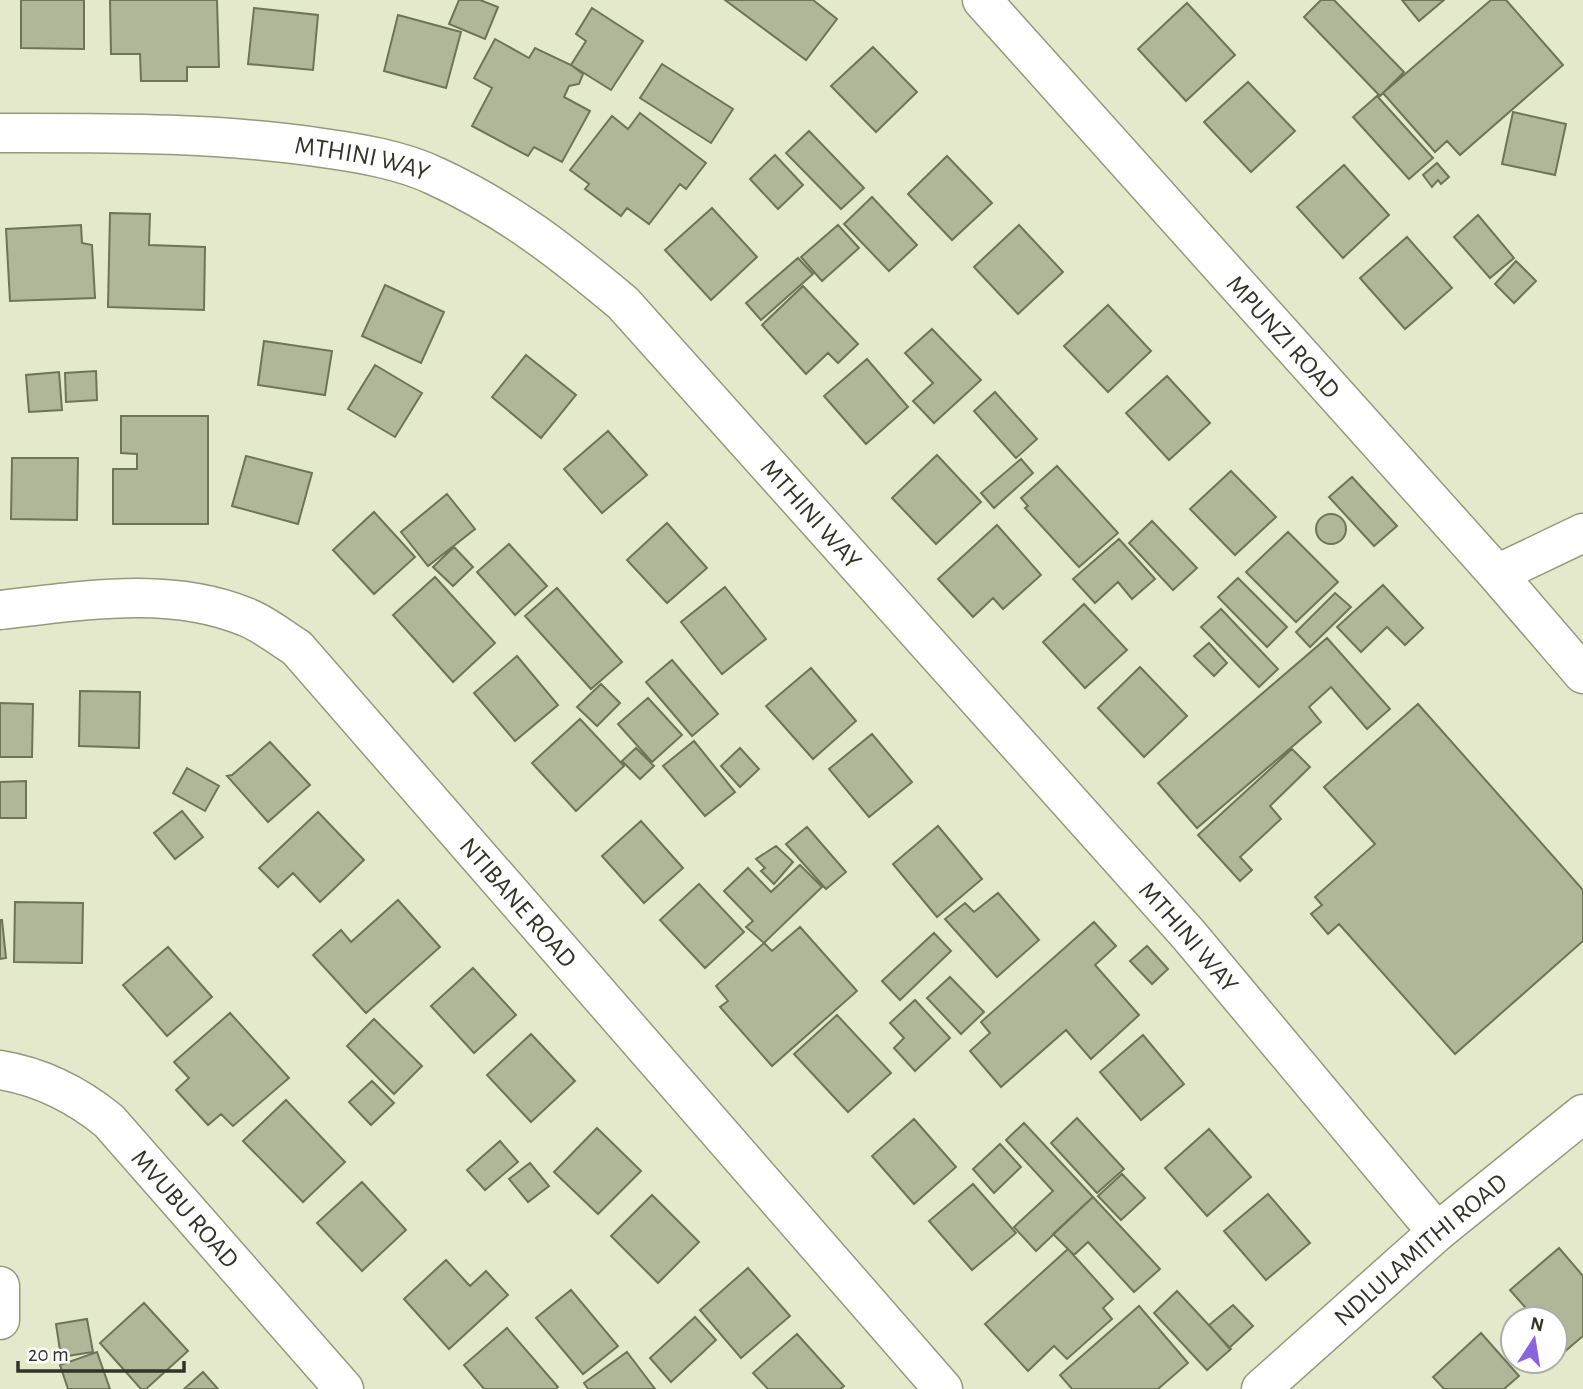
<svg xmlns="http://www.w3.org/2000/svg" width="1583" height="1389" viewBox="0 0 1583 1389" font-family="'Alegreya Sans',sans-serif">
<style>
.building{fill:#b0b698;stroke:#6e7458;stroke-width:2}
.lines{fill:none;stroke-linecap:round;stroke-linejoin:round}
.street-casing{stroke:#949a7d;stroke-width:41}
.street{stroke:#fff;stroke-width:38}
.labels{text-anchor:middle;stroke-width:5;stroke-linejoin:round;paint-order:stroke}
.street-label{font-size:26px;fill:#313427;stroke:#fff}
</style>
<rect width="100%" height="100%" fill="#e3e9ca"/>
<path class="building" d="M21,0H84V49L21,48Z
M110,0H217L219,67H187V81H141L140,54H111Z
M459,0H480L498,7L485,39L449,24Z
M725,0H813L837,19L806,60Z
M1321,0H1334L1404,72L1380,96L1304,17Z
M1402,0H1444L1419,21Z
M1491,0H1506L1563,65L1460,155L1447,141L1435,152L1383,93Z
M1187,3L1235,55L1186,101L1138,49Z
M254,8L318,15L313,70L248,64Z
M592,8L643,41L611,90L571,65L586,41L576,34Z
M398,15L461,32L446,88L384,71Z
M495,39L529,58L535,48L571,65L583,74L579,84L569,86L564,97L590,111L562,162L534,147L528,156L472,126L492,88L474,78Z
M873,47L917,92L876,132L831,86Z
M662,64L733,109L711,143L640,98Z
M1248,82L1295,131L1251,172L1204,122Z
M1377,96L1433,158L1409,179L1353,117Z
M1513,112L1566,124L1555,175L1502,164Z
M640,113L706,163L686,189L680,184L649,224L627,208L621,216L585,189L589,184L570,170L612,116L628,129Z
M809,131L864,188L841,209L786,153Z
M775,155L803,185L778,209L750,179Z
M947,156L992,203L952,240L908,194Z
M1437,163L1449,177L1441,184L1438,180L1432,187L1423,175Z
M1344,165L1389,215L1343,258L1297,207Z
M872,197L917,245L889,271L844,224Z
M712,208L757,257L711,300L665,250Z
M110,213L150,214L149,245L205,247L204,310L108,307Z
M1478,215L1514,258L1490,278L1454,237Z
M81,225L82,243L92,245L95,298L10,301L6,229Z
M838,225L859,248L822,281L801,257Z
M1019,225L1063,272L1018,314L974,267Z
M1407,237L1452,288L1405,329L1360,278Z
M798,258L813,274L761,320L746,303Z
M1516,261L1536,281L1514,303L1495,284Z
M385,285L444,312L421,363L362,336Z
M803,286L858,344L838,363L828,353L806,374L762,325Z
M1108,305L1151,351L1108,392L1064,346Z
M932,329L981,380L934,423L913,401L933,383L905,353Z
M264,341L332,351L325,395L258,385Z
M526,355L576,395L541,438L492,397Z
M867,359L908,407L866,444L824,396Z
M375,365L422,393L395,437L348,409Z
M96,371L97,400L66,402L65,373Z
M59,372L62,410L29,412L26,375Z
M1167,376L1210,423L1169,460L1126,413Z
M995,392L1037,439L1016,458L974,411Z
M121,416H208V524H113V469H137V454L121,453Z
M608,431L647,475L602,513L564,469Z
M937,455L981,502L936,544L892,498Z
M246,456L312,473L298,524L232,506Z
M12,458H78L77,520L11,519Z
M1021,459L1033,473L994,508L981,493Z
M1057,466L1118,533L1079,567L1025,508L1028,506L1021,498Z
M1231,471L1276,517L1235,555L1190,509Z
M1352,477L1397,526L1374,546L1329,497Z
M447,494L475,529L428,566L401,532Z
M374,512L415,557L374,594L333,550Z
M1316 529a15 15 0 1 1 30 0a15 15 0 1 1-30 0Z
M1152,521L1197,568L1173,590L1129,543Z
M667,523L707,568L667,603L627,560Z
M997,525L1041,575L1003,609L993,598L973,617L938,579Z
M1288,532L1338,582L1296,622L1246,572Z
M1119,539L1155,579L1132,599L1118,582L1095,603L1073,579Z
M509,544L547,586L515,615L477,572Z
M454,547L473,567L453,586L433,567Z
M435,577L495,643L453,682L393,615Z
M1238,578L1287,627L1267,647L1218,597Z
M1383,585L1423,628L1405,645L1387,627L1361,652L1337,627Z
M725,587L766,639L722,674L681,622Z
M557,588L622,662L591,689L525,616Z
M1335,593L1351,607L1310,647L1296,632Z
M1084,604L1127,650L1085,688L1043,642Z
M1221,609L1278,669L1259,687L1201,627Z
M1327,638L1390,709L1367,729L1331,687L1309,707L1321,722L1197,828L1158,783Z
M1209,643L1227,663L1214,676L1194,656Z
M517,656L558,705L515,741L474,693Z
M672,660L718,714L692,736L646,682Z
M1140,667L1187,716L1144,757L1098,708Z
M811,668L856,721L813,759L766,706Z
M601,684L620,703L597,726L577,707Z
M80,691L140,692L139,748L79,746Z
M648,698L682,735L652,762L618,724Z
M0,703L33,704L32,757H0Z
M1418,704L1583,890V941L1455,1054L1339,924L1328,934L1311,914L1322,905L1315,897L1375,844L1324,787Z
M580,719L624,766L576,811L532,763Z
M872,734L912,782L869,817L829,769Z
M694,741L735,792L705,816L663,766Z
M270,742L310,785L268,822L227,776L232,775Z
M636,748L654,766L640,779L622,761Z
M740,748L759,769L740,787L721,766Z
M1292,749L1310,767L1270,806L1281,819L1240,857L1252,870L1240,881L1198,835Z
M187,768L219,786L205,811L173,793Z
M26,781V818H0V782Z
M182,811L203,837L175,859L154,833Z
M318,812L364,860L320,902L293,873L278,887L259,868Z
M641,821L683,868L644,903L602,856Z
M938,826L982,879L937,917L893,864Z
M807,827L846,872L826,889L786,844Z
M776,846L793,862L774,884L761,871L765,868L756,859Z
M800,865L822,887L764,943L746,927L753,921L724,891L748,868L771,892Z
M699,884L744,932L705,968L660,920Z
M998,893L1039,940L997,977L945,919L965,903L974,912Z
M398,900L440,947L366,1013L313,955L341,930L351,942Z
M15,902L83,903L82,963L14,962Z
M0,920H2L6,958L0,959Z
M1094,922L1116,946L1095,965L1139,1015L1091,1059L1066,1030L1001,1087L970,1051L990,1033L981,1022Z
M800,927L857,991L772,1066L720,1007L728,1001L716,986L764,943L772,951Z
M934,933L951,951L900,1000L882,981Z
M1147,946L1168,969L1152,984L1130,961Z
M168,947L212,997L167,1036L123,985Z
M473,968L516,1015L474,1053L431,1006Z
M950,977L984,1012L961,1034L927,998Z
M915,1000L950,1038L915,1071L894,1048L904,1038L890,1023Z
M230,1013L289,1078L233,1126L221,1114L208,1125L176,1090L189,1078L174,1062Z
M837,1015L891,1073L848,1112L794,1054Z
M374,1019L422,1066L394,1094L347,1046Z
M531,1034L575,1081L531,1122L487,1075Z
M1143,1035L1184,1084L1141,1120L1100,1072Z
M372,1081L394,1103L371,1125L349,1102Z
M286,1100L345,1162L303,1202L243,1141Z
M1077,1118L1124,1169L1097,1193L1051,1143Z
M914,1119L956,1167L914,1204L872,1156Z
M1024,1123L1093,1197L1036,1251L1014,1227L1053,1191L1006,1140Z
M597,1128L641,1171L598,1214L554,1172Z
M1209,1129L1251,1177L1207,1216L1165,1168Z
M500,1141L518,1162L485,1190L467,1170Z
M1000,1144L1021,1167L994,1193L973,1169Z
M530,1163L549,1186L528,1202L509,1179Z
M1122,1174L1145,1198L1121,1220L1098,1196Z
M362,1182L406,1230L362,1271L317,1223Z
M973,1184L1016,1233L972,1270L929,1221Z
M1268,1194L1310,1243L1266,1280L1224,1231Z
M652,1195L699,1242L658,1283L611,1236Z
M1093,1197L1160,1269L1134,1292L1088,1242L1074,1255L1053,1234Z
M1559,1248L1583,1276V1336L1563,1353L1555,1343V1319H1524L1531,1314L1510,1290Z
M1068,1249L1113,1299L1103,1308L1112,1319L1067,1359L1054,1346L1028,1371L985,1324Z
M446,1260L470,1286L486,1271L508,1295L449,1349L404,1299Z
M748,1268L790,1316L741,1358L700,1310Z
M571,1290L618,1346L583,1374L536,1318Z
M1177,1291L1231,1349L1207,1370L1154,1313Z
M144,1303L188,1351L146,1389H141L100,1343Z
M1233,1305L1253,1326L1229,1348L1209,1325Z
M1139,1306L1188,1363L1158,1389H1072L1060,1375Z
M695,1317L716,1340L671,1382L650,1358Z
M87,1319L93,1352L61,1357L56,1324Z
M507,1328L558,1387L556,1389H484L464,1365Z
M1481,1333L1519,1376L1504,1389H1444L1433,1377Z
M797,1334L844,1386L840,1389H768L753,1373Z
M97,1352L110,1389H68L60,1365Z
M627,1352L655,1389H588L584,1383Z
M203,1372L218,1389H184Z"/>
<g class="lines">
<g class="street-casing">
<g id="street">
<path id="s1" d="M982,0L1497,574L1583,674"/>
<path id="s2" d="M0,133C108,133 216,132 323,148C359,153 402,160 435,176C509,210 562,252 623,303L1188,934L1437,1232"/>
<path d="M1497,574L1583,533"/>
<path id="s3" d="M0,610C81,601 169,585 246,617C264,624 281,638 297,648L943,1389"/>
<path id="s4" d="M0,1070C42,1077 76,1094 109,1121L344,1389"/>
<path d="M0,1286V1320"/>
<path id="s5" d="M1261,1389L1437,1232L1583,1114"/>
</g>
</g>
<use href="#street" class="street"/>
</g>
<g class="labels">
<g class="street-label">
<text dy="9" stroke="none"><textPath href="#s2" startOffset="364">MTHINI WAY</textPath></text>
<text dy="9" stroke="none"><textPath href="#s1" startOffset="452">MPUNZI ROAD</textPath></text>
<text dy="9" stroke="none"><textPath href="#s2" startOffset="950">MTHINI WAY</textPath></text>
<text dy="9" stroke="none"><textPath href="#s3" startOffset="646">NTIBANE ROAD</textPath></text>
<text dy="9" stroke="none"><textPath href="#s2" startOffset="1517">MTHINI WAY</textPath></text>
<text dy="9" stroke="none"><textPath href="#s4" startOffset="238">MVUBU ROAD</textPath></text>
<text dy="9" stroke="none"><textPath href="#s5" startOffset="212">NDLULAMITHI ROAD</textPath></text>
</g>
</g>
<g transform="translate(1534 1340) rotate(12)"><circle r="33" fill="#ffffff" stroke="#adaea9" stroke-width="2"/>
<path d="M0-5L12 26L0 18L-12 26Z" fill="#8b63de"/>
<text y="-10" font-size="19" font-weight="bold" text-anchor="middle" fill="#313427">N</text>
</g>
<path d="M18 1361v10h166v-10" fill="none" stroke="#313427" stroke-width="3.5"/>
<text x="28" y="1361" font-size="21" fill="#313427" stroke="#ffffff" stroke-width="5" paint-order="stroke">20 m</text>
</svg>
